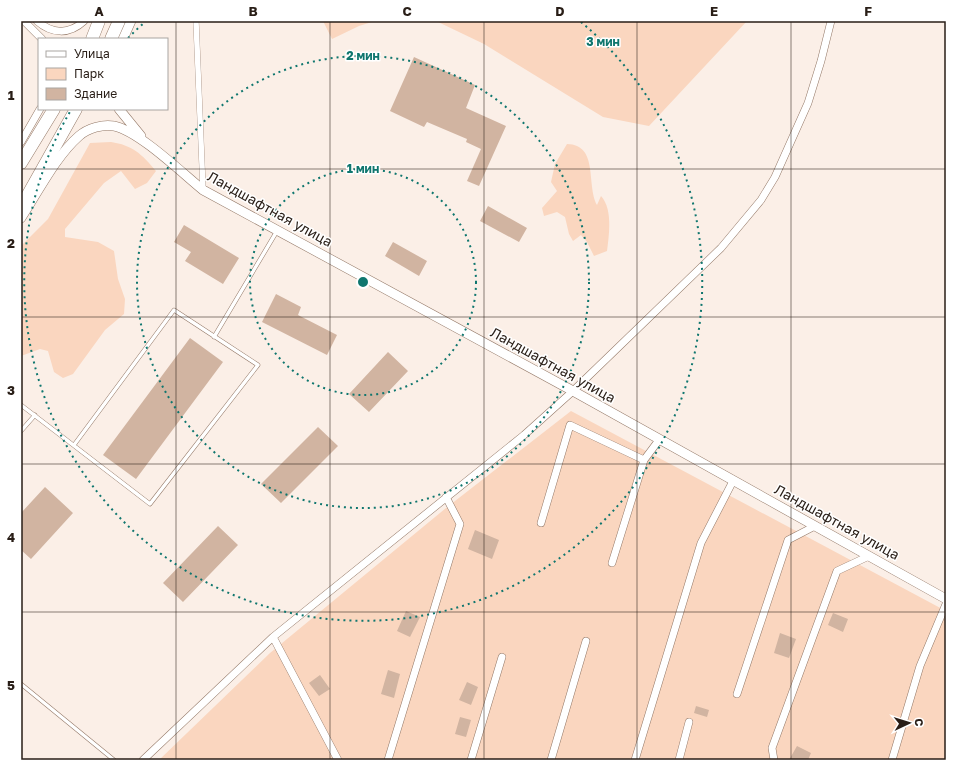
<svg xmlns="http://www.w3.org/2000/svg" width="967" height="781" viewBox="0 0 967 781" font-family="'Golos Text',sans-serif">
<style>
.green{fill:#fad6bf}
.building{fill:#d1b4a1}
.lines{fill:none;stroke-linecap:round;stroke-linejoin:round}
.service-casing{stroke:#947968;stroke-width:4.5}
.pedestrian-casing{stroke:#947968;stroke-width:6}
.minor-casing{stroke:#947968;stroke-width:8}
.tertiary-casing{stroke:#947968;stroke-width:10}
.primary-casing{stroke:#947968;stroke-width:13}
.service{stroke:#fff;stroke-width:3.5}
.pedestrian{stroke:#fff;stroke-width:5.5}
.minor{stroke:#fff;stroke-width:7}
.tertiary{stroke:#fff;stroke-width:9}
.primary{stroke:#fff;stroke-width:12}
.grid{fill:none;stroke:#291e17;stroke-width:1;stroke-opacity:0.55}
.ring{fill:none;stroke:#0f766e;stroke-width:2;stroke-dasharray:2 4}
.labels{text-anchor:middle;stroke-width:3;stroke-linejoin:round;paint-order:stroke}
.street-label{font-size:14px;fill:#291e17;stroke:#fff}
.centre{fill:#0f766e;stroke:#fff;stroke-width:2}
.ring-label{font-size:12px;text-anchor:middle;font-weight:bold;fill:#0f766e;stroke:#fff;stroke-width:3;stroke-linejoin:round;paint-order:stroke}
.neatline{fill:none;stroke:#291e17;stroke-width:1.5}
.grid-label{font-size:13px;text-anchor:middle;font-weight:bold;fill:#291e17}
</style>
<rect width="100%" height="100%" fill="#fbefe7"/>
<path class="green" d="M323,21H375L359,26L332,39Z
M436,21H747L649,126L603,117L484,44Z
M111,142C132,145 142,154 156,171L147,183L135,189L121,171L104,183L65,229V237L98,242L114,251L118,279L125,299L124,314L105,330L73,374L63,378L54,372L48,351L40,349L21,356V246L48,219L90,143Z
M567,144C599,145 586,184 597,205L601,196C613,209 609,235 607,251L594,256L587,242L581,235L573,241L569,234L565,217L557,212L544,216L542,208L557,191L551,182L555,164Z
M571,411L946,611V760H159L270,653L446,508Z"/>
<path class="building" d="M414,57L475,85L466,108L506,126L479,186L467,181L481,149L466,142L467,139L427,122L424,127L390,111Z
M488,206L527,228L519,242L480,221Z
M184,225L239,258L223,284L185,261L191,252L174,242Z
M393,242L427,261L419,276L385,256Z
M276,294L301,307L298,315L337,335L327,355L262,322Z
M190,338L223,362L136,479L103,455Z
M388,352L408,371L369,412L349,394Z
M318,427L338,446L281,503L261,484Z
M45,487L73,513L31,559L21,550V513Z
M218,526L238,545L183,602L163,583Z
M475,530L499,540L492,559L468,549Z
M406,611L420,617L410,637L397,631Z
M833,613L848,619L843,632L828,625Z
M780,633L796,639L789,658L774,653Z
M388,670L400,674L394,698L381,694Z
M320,675L330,689L319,696L309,683Z
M467,682L478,687L471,705L459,700Z
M696,706L709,710L707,717L694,713Z
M460,717L471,720L466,737L455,734Z
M797,746L811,753L808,760H789Z"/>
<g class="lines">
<g class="service-casing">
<path id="service" d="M214,337L277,231
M21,405L150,504L258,365L174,310L74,445
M21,431L35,415
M21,684L114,760"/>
</g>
<g class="pedestrian-casing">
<path id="pedestrian" d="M196,21L203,189"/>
</g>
<g class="minor-casing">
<path id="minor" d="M24,21L42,39
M37,21C52,34 69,35 84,21
M21,142L40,109
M541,523L570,425L644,460
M612,563L644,460L659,440
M273,637L338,760
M737,694L788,540L815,526
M143,760L273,637L524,435L573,391L721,248L761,200L775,177L808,103L821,61L831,21
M388,760L460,524L446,497
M471,760L502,657
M551,760L586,641
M635,760L701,543L733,481
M679,760L689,722
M774,760L772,748L837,571L869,556
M892,760L920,666L946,604"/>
</g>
<g class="tertiary-casing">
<path id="tertiary" d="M123,39L131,21
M119,109L141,136
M21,218C38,192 56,156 79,136C88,128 103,124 114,126C139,131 182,173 203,190L573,391L946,599"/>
</g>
<g class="primary-casing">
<path id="primary" d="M92,39L99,21
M111,39L119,21
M21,163L54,109
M21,207L76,109"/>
</g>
<use href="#service" class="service"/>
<use href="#pedestrian" class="pedestrian"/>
<use href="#minor" class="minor"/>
<use href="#tertiary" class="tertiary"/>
<use href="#primary" class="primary"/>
</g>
<path class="grid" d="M176,21V760M330,21V760M484,21V760M637,21V760M791,21V760M21,169H946M21,317H946M21,464H946M21,612H946"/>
<g class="ring">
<circle cx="363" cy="282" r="113"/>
<circle cx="363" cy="282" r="226"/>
<path d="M128 38A339 339 0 0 1 145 22M581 22A339 339 0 1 1 71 110"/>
</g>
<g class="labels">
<g class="street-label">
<text transform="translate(270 209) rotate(29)" y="5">Ландшафтная улица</text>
<text transform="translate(553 365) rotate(29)" y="5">Ландшафтная улица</text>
<text transform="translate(837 522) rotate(29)" y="5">Ландшафтная улица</text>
</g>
</g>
<circle cx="363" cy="282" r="6" class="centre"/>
<g class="ring-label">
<text x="603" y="46">3 мин</text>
<text x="363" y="60">2 мин</text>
<text x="363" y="173">1 мин</text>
</g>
<rect width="967" height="781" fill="none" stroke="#ffffff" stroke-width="44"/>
<rect x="38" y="38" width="130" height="72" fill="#ffffff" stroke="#a9a5a2"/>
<rect x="46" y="51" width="20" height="6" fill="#ffffff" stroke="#a9a5a2"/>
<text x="74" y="58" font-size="12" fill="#291e17">Улица</text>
<rect x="46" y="68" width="20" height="12" fill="#fad6bf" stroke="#a9a5a2"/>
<text x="74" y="78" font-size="12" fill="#291e17">Парк</text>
<rect x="46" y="88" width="20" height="12" fill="#d1b4a1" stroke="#a9a5a2"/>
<text x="74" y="98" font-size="12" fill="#291e17">Здание</text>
<g transform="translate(909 723) rotate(86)" stroke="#ffffff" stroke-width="3" paint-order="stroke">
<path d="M0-3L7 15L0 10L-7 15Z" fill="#291e17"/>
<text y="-6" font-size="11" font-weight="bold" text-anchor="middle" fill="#291e17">С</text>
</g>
<rect x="22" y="22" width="923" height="737" class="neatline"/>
<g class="grid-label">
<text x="99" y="16">A</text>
<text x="253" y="16">B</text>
<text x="407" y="16">C</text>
<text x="560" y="16">D</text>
<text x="714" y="16">E</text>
<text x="868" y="16">F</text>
<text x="11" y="100">1</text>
<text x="11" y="248">2</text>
<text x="11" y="395">3</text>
<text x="11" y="542">4</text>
<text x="11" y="690">5</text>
</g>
</svg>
